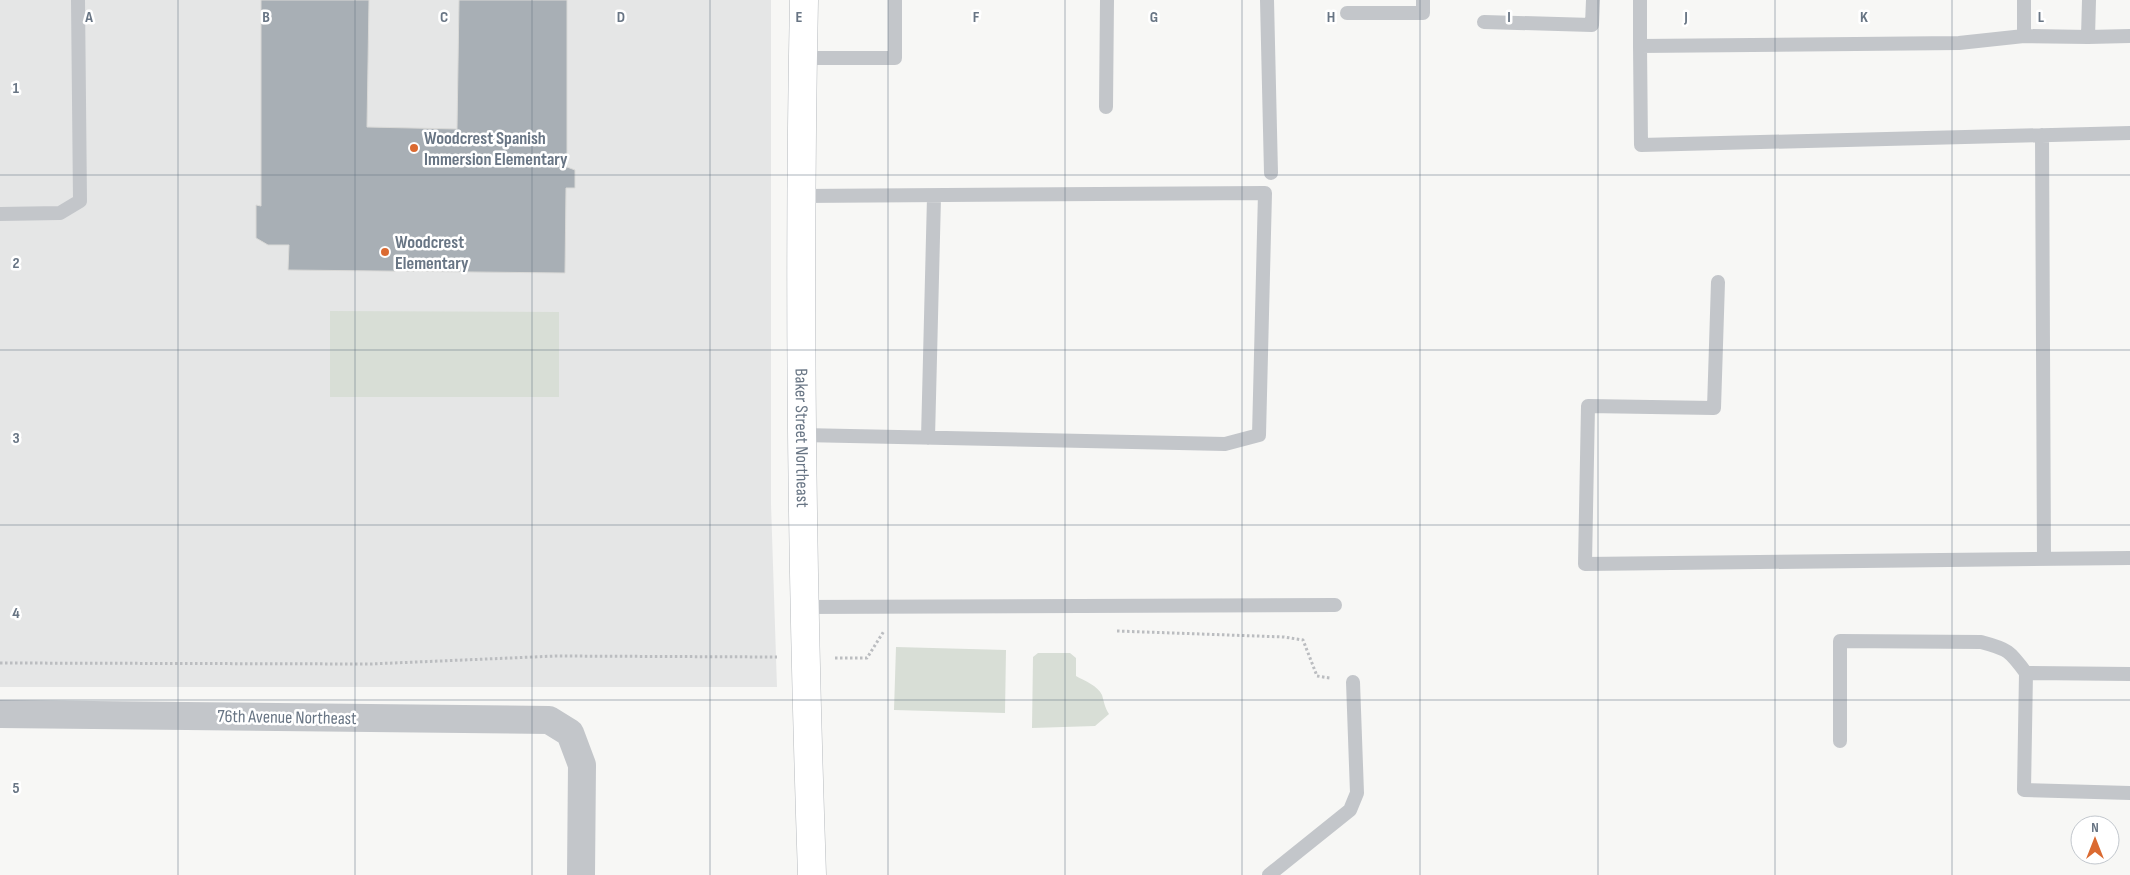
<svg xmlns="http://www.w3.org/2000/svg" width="2130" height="875" viewBox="0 0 2130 875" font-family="'Sofia Sans Condensed',sans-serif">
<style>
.built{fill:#e5e6e6}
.green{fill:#d8ded6}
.building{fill:#a8afb5;stroke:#d9d9d7}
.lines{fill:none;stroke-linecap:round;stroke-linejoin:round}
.secondary-casing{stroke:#b6babe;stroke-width:29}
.path{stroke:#bbbdc0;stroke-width:3;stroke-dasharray:2.5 2.5;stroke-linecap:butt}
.lane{stroke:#c3c6ca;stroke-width:14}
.street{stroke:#c3c6ca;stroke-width:28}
.secondary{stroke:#fff;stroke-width:28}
.grid{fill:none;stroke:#687584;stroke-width:1;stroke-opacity:0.55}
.poi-dot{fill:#db6a31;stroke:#fff;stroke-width:2}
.labels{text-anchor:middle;stroke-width:5;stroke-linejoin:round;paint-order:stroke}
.poi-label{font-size:18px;font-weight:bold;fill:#687584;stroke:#fff;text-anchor:start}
.street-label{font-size:18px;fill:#687584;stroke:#fff}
.grid-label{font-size:16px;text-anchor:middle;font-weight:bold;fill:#687584;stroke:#fff;stroke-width:5;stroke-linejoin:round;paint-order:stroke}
</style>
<rect width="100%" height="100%" fill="#f7f7f5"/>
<path class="built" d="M0,0H771V504L777,687H0Z"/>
<path class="green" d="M330,311L559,312V397H330Z
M896,647L1006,650L1005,713L894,710Z
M1038,653H1070L1076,658V676C1085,681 1098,686 1102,695C1104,702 1105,708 1109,714L1095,726L1032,728L1033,657Z"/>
<path class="building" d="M261,0H369L367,127L457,129L459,0H567V167L575,170V188H566L565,273L288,270L289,245H268L256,238V205L261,206Z"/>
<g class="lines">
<g class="secondary-casing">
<g id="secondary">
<path id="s1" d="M804,0C798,292 802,583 812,875"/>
</g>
</g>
<path class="path" d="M1117,631L1284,637L1303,640L1317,676L1330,678
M835,658H867L884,631
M0,663L370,664L556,656L777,657"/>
<path class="lane" d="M1267,0L1271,173
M1640,0V46L1959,43L2024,36L2088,37L2130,36
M2024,0V36
M1347,13H1423V0
M1484,22L1592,25L1593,0
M2088,37L2089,0
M1640,46L1641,145L2130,133
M803,58H895V0
M1106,107L1107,0
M2042,135L2044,559
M800,196L1265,193L1259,435L1225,444L802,435
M0,214L60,213L80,201L78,0
M1718,282L1714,408L1588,406L1585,564L2130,558
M928,438L934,197
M803,607L1335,605
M2130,674L2026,673L2024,790L2130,793
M1840,741V641L1981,642C2008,649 2010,651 2026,673
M1269,875L1350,810L1357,793L1353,682"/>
<path class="street" d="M0,714L549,720L570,733L582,765L581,875"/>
<use href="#secondary" class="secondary"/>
</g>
<path class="grid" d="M178,0V875M355,0V875M532,0V875M710,0V875M888,0V875M1065,0V875M1242,0V875M1420,0V875M1598,0V875M1775,0V875M1952,0V875M0,175H2130M0,350H2130M0,525H2130M0,700H2130"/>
<g class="poi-dot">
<circle cx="414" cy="148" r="5"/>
<circle cx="385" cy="252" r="5"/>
</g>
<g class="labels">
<g class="poi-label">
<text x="424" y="144">Woodcrest Spanish<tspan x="424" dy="21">Immersion Elementary</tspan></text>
<text x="395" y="248">Woodcrest<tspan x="395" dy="21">Elementary</tspan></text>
</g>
<g class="street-label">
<text dy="6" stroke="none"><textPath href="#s1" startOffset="438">Baker Street Northeast</textPath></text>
<text transform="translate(287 717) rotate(1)" y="6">76th Avenue Northeast</text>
</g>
</g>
<g class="grid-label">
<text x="89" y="22">A</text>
<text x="266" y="22">B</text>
<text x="444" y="22">C</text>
<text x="621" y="22">D</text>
<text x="799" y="22">E</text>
<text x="976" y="22">F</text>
<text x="1154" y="22">G</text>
<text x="1331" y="22">H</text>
<text x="1509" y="22">I</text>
<text x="1686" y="22">J</text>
<text x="1864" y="22">K</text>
<text x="2041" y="22">L</text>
<text x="16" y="93">1</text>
<text x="16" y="268">2</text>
<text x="16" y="443">3</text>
<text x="16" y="618">4</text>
<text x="16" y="793">5</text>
</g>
<g transform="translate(2095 840)"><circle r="24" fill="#ffffff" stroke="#c3c8ce"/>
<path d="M0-4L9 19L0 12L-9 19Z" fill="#db6a31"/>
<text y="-8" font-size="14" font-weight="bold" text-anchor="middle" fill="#687584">N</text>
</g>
</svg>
